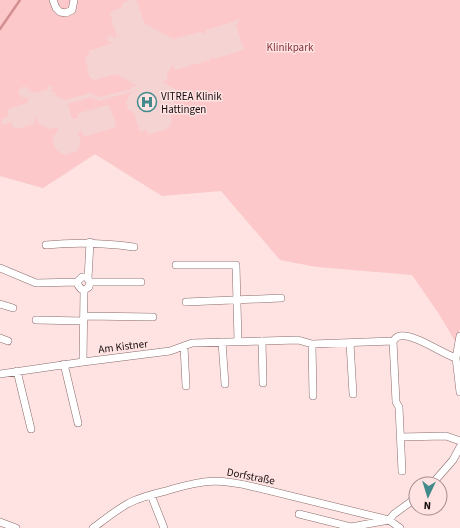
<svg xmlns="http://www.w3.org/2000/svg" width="460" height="528" viewBox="0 0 460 528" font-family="'Source Sans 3',sans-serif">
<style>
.built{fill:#f5d3d3}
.green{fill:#fcc8c9}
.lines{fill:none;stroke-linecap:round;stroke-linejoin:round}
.stream{stroke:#d28f91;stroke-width:2.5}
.minor-casing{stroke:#896b6c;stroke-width:8}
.minor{stroke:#fff;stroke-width:7}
.labels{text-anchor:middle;stroke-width:3;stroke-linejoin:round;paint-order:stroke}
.park-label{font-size:11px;fill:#823139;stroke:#ffe3e3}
.poi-label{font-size:11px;fill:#180d0e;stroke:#ffe3e3;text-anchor:start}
.street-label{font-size:11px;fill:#180d0e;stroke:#ffe3e3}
</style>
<rect width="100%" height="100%" fill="#ffe3e3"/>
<path class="built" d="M0,0H347L162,196L95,154L43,188L0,176Z"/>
<path class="green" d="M0,0H131L124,2L121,8L111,11L110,13L117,38L110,35L106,40L113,43L89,51V54L85,57L87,65L88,66L87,68L90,78L95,80L116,74L137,86L131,87V89L99,97L91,93L64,100L55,95V92H51L53,87L50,85L47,90C38,90 33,97 27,87H21L18,92L21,97L29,98L27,103L10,108L8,111L9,115L1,120L2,124H6L11,122L13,127L16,129L34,124L35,121V119L37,118L39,124L49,129L59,127L52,140L56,150L65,155L76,152L81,143L78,132L81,131L83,135L86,136L114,128L116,124L110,107L107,105L79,113L77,118L72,119L68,104L91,97L98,101L132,92L126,102L128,109L134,113L140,132L147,130L148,135L170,128L169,126L172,121L168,107L172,106L177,96L175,89L163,82L167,80V75L173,64L175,70L210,60L212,57L214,59L244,50L236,25L239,21L237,19L233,22L206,30L204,34L200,32L173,39L144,23L137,1L134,0H460V329L455,341L439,314L412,275L317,267L280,260L221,191L162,196L95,154L43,188L0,176Z"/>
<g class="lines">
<path class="stream" d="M0,29L20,0"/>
<g class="minor-casing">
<path id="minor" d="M53,0L56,8L60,12L66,13L72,10L74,0
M46,245C76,242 104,243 134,247
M176,265H236L238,341
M0,268L36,283L78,282
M88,279L90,242
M90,282H141
M186,302L281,298
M0,304L13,308
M84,316L153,317
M36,320L84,321
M460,336L456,358L460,392
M0,338L8,341
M262,341L263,383
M393,341L396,402L399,407L402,471
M222,342L225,384
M350,343L353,394
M312,344L313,396
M184,346L186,386
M83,362L84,290L89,287L90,282L87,277H82L78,281V285L81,289L84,290
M64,364L78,423
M17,371L31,429
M0,374L83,362L170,351L192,343L298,340L312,344L393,341C395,339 397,336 400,336C415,334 441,353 456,358
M400,437L446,436L460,441
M432,484L453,460L460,447
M151,495L164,528
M299,514L351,527L389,520L394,514L416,498
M0,522L16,528
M93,528C104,520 116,510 129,503C141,497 153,494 166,491C202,480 217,478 254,487L389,520L400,528"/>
</g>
<use href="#minor" class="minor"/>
</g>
<defs>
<g id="hospital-ring" transform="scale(1)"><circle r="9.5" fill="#ffe3e3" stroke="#428a8c" stroke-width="1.5"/><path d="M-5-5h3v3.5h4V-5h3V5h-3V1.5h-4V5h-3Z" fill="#428a8c"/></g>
</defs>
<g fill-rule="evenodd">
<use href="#hospital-ring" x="147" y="102"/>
</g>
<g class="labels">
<g class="park-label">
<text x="290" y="51">Klinikpark</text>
</g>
<g class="poi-label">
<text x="161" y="100">VITREA Klinik<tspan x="161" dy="13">Hattingen</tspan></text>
</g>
<g class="street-label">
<text transform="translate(123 346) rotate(-7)" y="4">Am Kistner</text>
<text transform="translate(251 476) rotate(11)" y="4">Dorfstraße</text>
</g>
</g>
<g transform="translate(428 496) rotate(184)"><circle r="19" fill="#ffe3e3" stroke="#a38d8e"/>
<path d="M0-3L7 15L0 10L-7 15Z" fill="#428a8c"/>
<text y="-6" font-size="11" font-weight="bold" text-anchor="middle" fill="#180d0e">N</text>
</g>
</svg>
